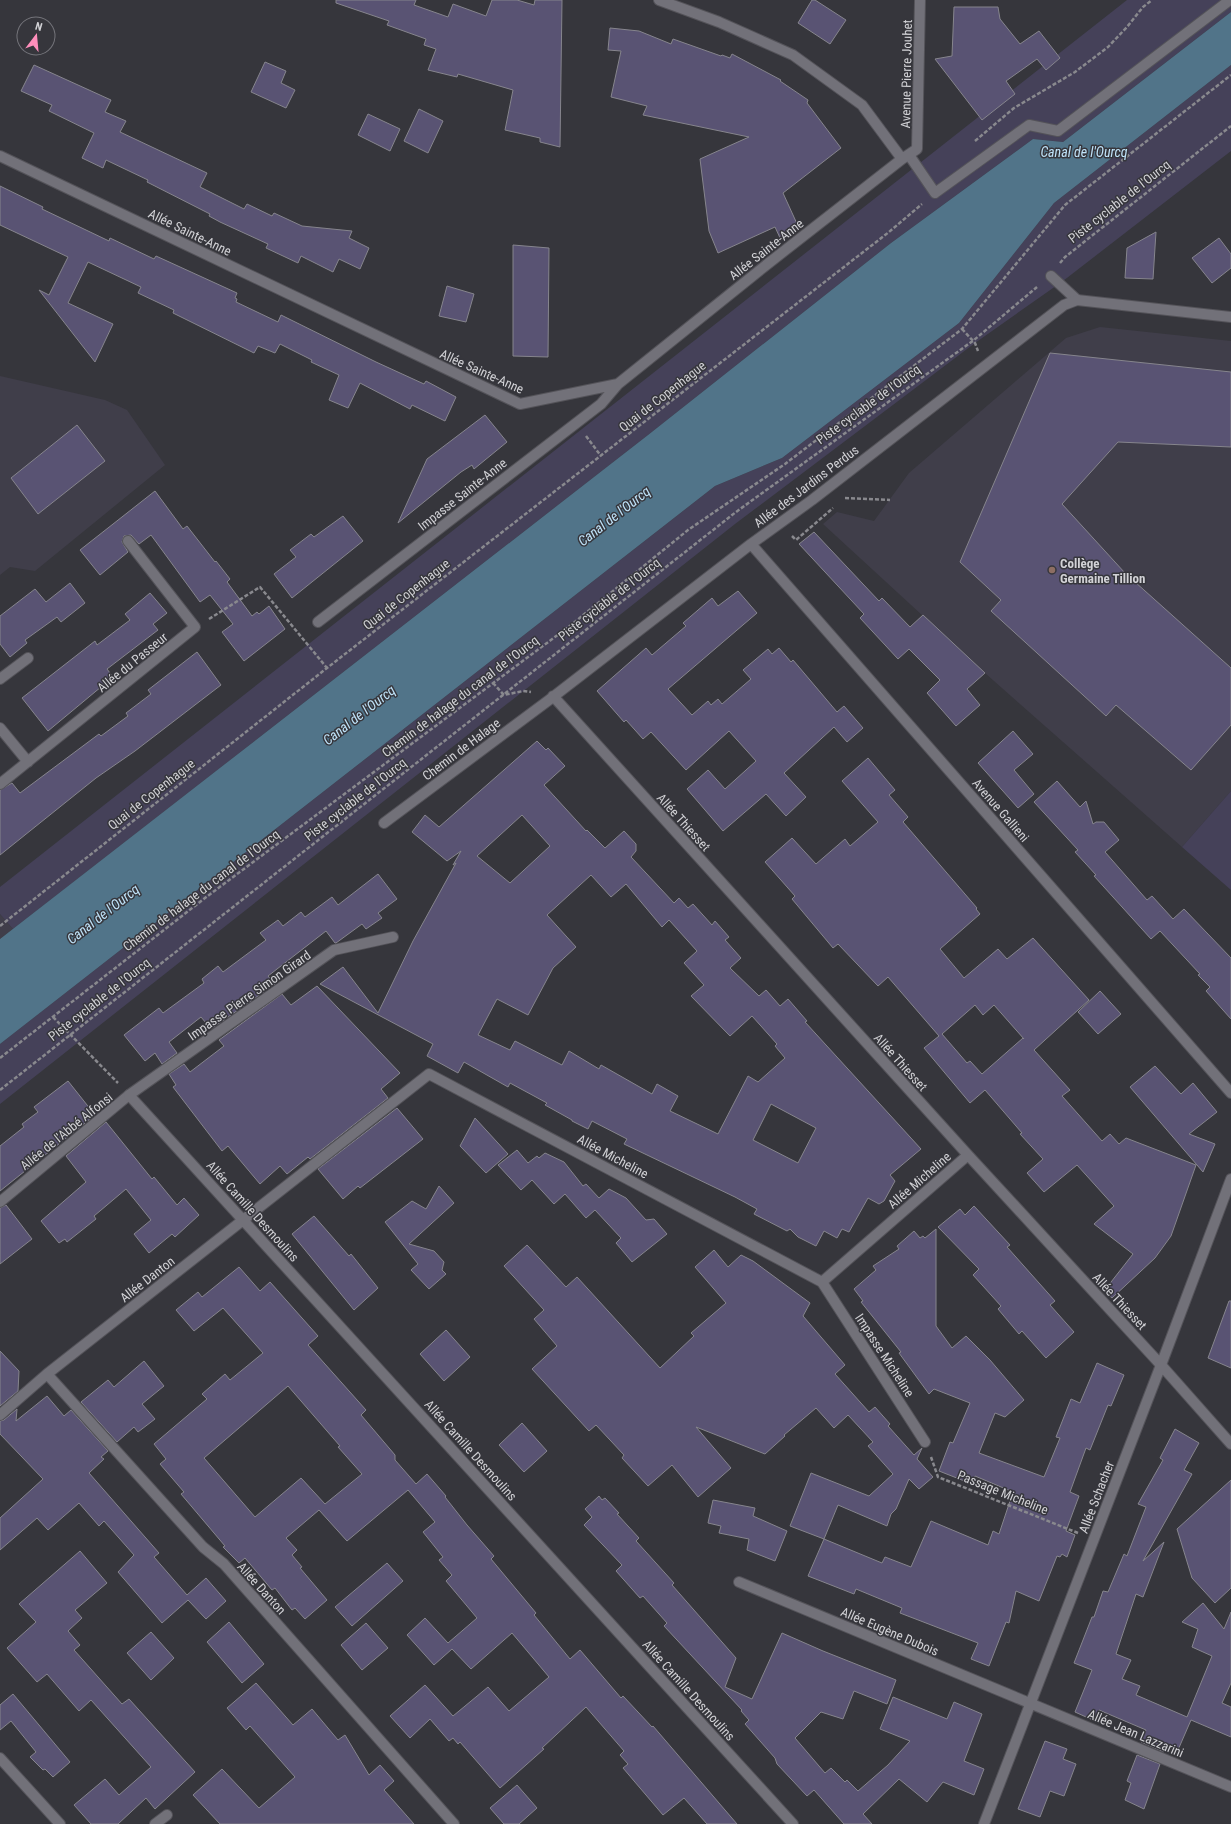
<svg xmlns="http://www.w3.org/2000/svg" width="1231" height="1824" viewBox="0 0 1231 1824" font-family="'Roboto Condensed',sans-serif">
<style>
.built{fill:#403e4a}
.green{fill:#454159}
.water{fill:#517489}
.building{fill:#595373;stroke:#86858d;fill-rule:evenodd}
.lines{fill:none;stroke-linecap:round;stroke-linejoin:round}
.lane-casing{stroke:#545359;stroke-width:12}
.street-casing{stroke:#545359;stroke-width:12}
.path{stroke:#89898e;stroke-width:2.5;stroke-dasharray:4 2;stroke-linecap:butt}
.lane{stroke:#727179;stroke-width:10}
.street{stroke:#727179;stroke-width:10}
.education-dot{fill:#8d6e63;stroke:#36363c;stroke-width:1.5}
.labels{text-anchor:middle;stroke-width:3;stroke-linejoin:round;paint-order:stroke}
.street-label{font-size:13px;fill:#d2d2d6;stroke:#36363c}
.poi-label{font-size:13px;font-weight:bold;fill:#d2d2d6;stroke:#36363c;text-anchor:start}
.water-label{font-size:14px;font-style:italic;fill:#c0e4fa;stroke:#36363c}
</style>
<rect width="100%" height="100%" fill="#36363c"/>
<path class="built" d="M1100,327L1231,341V791L1182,847L985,673L823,524L837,512L874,521L909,473L1066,338Z
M0,376L105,400L127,410L165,465L35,571L10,567L0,575Z
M0,914L13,929L0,939Z"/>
<path class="green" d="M1127,0H1231V12L1063,142L1033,139L891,243L648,435L13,929L0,914V887Z
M1231,65V151L1063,281L975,343L735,524L0,1104V1044L715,486L782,458L959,323L1054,203Z
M1231,791V890L1182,847Z"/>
<path class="water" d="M1231,12V65L1054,203L959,323L782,458L715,486L0,1044V939L648,435L891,243L1033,139L1063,142Z"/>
<path class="building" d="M336,0H416L414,5L448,17L453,4L486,16L492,0H517L534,5L535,0H562L560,147L540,142V138L505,130L513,90L458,74L457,77L428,70L436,49L424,45L426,39L387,25L389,21L336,3Z
M812,0H815L846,20L830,44L798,23Z
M954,7H998L1000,19L1020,44L1039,31L1060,58L1046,70L1037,59L1006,81L1015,94L982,120L935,59L952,56Z
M610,28L639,31L671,44L673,39L721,56L722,55L730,58L732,54L781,80L780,81L808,100L807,103L841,148L783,193L798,226L781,240L775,227L718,253L709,231L700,159L749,137L643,115L647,106L611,97L621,51L608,50Z
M265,62L286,71L281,83L295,90L286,108L251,92Z
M34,65L111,100L105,112L126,121L120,132L207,173L200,187L244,209L247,204L272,216L274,213L302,226L352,231L349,238L369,248L360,269L339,259L333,272L301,256L298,263L266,248L268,244L220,222L209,216L210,214L147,182L148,180L106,160L103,168L82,158L94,133L49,111L52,105L21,91Z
M419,109L443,121L428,153L404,141Z
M368,114L400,129L390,151L358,135Z
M0,186L43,207L42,209L109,241L110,238L154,259L156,256L237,293L235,298L237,299L236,302L278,322L281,315L376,362L424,384L426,381L456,397L445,421L412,405L410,409L360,383L348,408L329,400L339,375L311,362L312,360L280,344L275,353L258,346L254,353L173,313L174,310L138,293L141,287L88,262L68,303L113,324L95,362L39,290L49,295L68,257L0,225Z
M1156,232L1153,279L1125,278L1127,248Z
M1219,238L1231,254V268L1212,283L1192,258Z
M513,245L549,248L548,357L513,356Z
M447,286L474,294L466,322L439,316Z
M1050,353L1231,372V447L1118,442L1062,504L1125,573L1231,668V725L1191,770L1116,705L1106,716L991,611L1001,600L960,562Z
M485,415L507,442L474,469L472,465L461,472L398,523L427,459Z
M77,425L105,461L38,514L11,478Z
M155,491L183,529L187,526L215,562L216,561L230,579L227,582L252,616L257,612L259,614L269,606L285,629L244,661L222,632L233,624L210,595L200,602L151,535L139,544L131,535L124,536L122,542L128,552L100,575L80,550Z
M343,516L363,541L292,598L274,574L296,557L290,550L311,534L314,537Z
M814,532L879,601L882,598L910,627L923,615L985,673L967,689L980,705L956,726L927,693L940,680L909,649L898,659L860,618L864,614L799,544Z
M70,583L85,603L61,622L57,617L25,640L27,643L10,657L0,644V616L35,589L46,602Z
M738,591L757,613L668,689L692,715L708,701L711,705L718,699L722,704L751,679L743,670L768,649L772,654L779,648L791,662L793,660L837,712L844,706L863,728L847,742L834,727L784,773L806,797L786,816L766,794L723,831L687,789L708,770L725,789L756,761L729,731L686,770L651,732L643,739L626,720L624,722L597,691L646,648L652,655L686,626L683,623L712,598L718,606Z
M150,593L167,613L153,624L158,630L107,669L113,677L48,731L22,698L95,641L97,645L130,620L125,614Z
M197,652L221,685L135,751L96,778L0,855V790L12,783L20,793L99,734L101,736L128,716L126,713L151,694L148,690Z
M1013,731L1033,754L1014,770L1034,794L1018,808L978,763Z
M537,741L546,750L548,748L565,766L544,785L586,831L587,830L605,848L624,831L636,844V851L631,857L674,903L679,898L688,908L693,904L712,925L715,921L729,937L725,940L741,958L730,968L759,996L766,990L780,1006L788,999L807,1021L805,1022L921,1149L890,1175L895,1181L884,1201L879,1204L868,1198L849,1232L842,1229L837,1238L824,1231L816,1246L798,1237L790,1229L787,1231L754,1214L757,1209L735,1197L624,1144L627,1139L592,1121L588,1129L572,1121V1120L545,1105L547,1103L510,1083L508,1087L464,1062L458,1073L427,1056L433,1044L320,984L343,967L378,1013L413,941L456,863L453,865L461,851L447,861L412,832L425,815L439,827ZM522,815L550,846L510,883L477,856ZM591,875L611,897L626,884L662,927L669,920L697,951L684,963L704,985L691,996L730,1036L752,1016L777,1044L775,1046L785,1058L758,1082L748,1076L718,1134L670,1111L678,1096L657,1084L652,1094L601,1065L599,1069L569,1051L562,1065L515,1041L510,1050L478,1035L497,999L528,1015L553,968L576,947L547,915ZM771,1104L816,1128L798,1163L753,1140Z
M868,758L895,790L889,795L908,817L903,822L977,908L976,909L980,914L940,949L964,978L998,949L1007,959L1033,938L1089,1000L1034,1050L1070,1090L1062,1096L1102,1141L1110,1134L1119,1144L1126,1138L1196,1165L1171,1236L1155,1258L1112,1298L1104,1291L1133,1254L1094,1224L1114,1206L1077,1165L1044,1192L1027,1173L1043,1159L1020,1134L1022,1133L985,1090L970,1103L924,1048L939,1036L888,977L878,986L838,944L833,948L792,899L795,896L765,862L792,838L816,864L845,839L850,846L878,822L842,781ZM975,1005L983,1015L994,1005L1024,1039L1023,1038L982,1074L970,1061L967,1063L942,1034Z
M1057,781L1080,807L1086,801L1093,824L1096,822H1104L1119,840L1105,852L1147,900L1152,896L1173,919L1184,909L1231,958V1019L1206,991L1210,987L1198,975L1200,974L1160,931L1151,939L1094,876L1096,875L1075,852L1078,850L1034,802Z
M378,874L397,899L378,913L382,918L366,929L362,924L336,943H335L326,931L268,976L275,984L211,1029L201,1017L169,1042L177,1053L162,1064L155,1053L145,1061L124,1035L159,1008L163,1013L204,983L202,979L218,966L223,972L266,940L260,933L278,920L283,926L301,912L305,917L332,897L338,905Z
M317,986L400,1073L381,1089L388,1098L310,1159L308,1157L287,1174L280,1166L260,1184L228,1146L222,1151L173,1087L176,1085L169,1074L184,1064L190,1072L224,1046L219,1040L282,994L291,1005Z
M1100,991L1121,1014L1098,1034L1078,1012Z
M1155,1066L1181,1094L1193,1083L1217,1112L1189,1134L1215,1144L1203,1172L1130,1087Z
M68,1081L95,1115L0,1191V1146L24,1127L22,1124L38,1112L34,1107Z
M397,1108L423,1139L360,1188L358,1186L343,1199L318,1169Z
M475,1118L508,1154L486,1173L460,1146Z
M106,1122L152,1179L154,1177L177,1205L184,1198L199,1215L175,1237L172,1234L149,1253L134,1234L151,1220L126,1189L94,1216L96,1219L67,1242L65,1239L59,1243L41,1221L86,1182L66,1156Z
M517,1150L528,1163L537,1156L539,1158L545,1153L564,1162L583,1186L586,1184L599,1198L609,1189L626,1198L646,1220L654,1219L667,1234L632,1262L616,1243L621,1238L595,1210L586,1218L565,1194L554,1204L532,1180L521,1190L498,1165Z
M439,1186L454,1203L409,1244L434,1251L444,1262L442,1270L446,1274L429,1289L411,1270L418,1264L385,1222L412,1201L426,1209Z
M6,1205L32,1239L0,1264V1208Z
M974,1206L1010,1245L1007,1247L1055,1301L1050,1305L1074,1332L1046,1358L1022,1331L1019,1334L998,1309L1001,1306L973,1275L979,1269L938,1227L960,1209L965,1215Z
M314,1216L349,1256L351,1254L378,1288L354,1310L292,1234Z
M936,1229V1326L952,1348L966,1336L990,1360L1024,1400L1005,1417L995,1413L979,1453L1044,1477L1060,1438L1056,1437L1071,1399L1080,1403L1097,1363L1124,1375L1111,1406L1108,1405L1090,1450L1086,1448L1070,1492L1079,1496L1066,1531L1075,1535L1067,1557L1062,1554L1060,1557L1057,1556L1039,1601L1016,1591L1009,1623L1006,1622L989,1666L971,1659L978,1643L900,1613L902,1608L856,1589L854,1594L808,1576L824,1539L882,1563L885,1557L911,1567L931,1521L988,1545L993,1531L999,1534L1013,1492L975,1476L972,1484L939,1471L950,1442L953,1443L970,1403L934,1389L929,1394L899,1353L901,1352L861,1302L863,1301L854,1289L876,1270L873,1266L899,1249L897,1246L914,1231L920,1238L923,1236L925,1238Z
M527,1245L566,1287L577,1277L660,1368L694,1336L691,1333L726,1303L695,1267L714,1250L728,1267L741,1255L753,1261L810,1303L803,1316L845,1365L835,1374L869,1412L875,1407L890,1424L888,1426L914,1455L922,1448L917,1459L933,1477L919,1489L909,1479L896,1509L891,1514L887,1526L838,1505L824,1539L790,1526L811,1473L869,1496L893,1474L868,1446L873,1442L848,1415L834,1428L816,1408L784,1435L785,1436L765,1454L696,1427L731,1468L698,1497L672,1465L648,1486L622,1458L624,1455L596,1425L589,1431L532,1369L557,1346L534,1319L544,1310L504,1266Z
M239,1267L260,1291L270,1282L318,1336L308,1345L366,1410L361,1415L395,1455V1460L416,1484L427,1474L446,1496L445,1497L467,1525L494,1556L491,1559L536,1613L534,1615L570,1659L580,1650L621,1698L623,1696L652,1727L653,1726L737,1824H707L684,1798L663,1815L623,1768L628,1764L620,1755L624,1751L586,1707L542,1748L544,1749L500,1788L460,1742L458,1744L453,1738L449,1741L430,1719L410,1738L390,1716L425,1685L453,1716L488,1687L509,1711L549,1677L512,1633L471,1669L452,1649L434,1665L407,1635L425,1618L448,1643L477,1618L446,1581L452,1575L439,1560L443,1557L423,1532L435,1522L408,1490L347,1541L319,1510L286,1538L297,1550L292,1555L302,1567L300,1568L327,1600L305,1619L295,1608L292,1610L275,1588L272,1590L245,1558L239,1563L223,1547L225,1546L181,1494L184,1492L160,1464L166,1459L154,1444L207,1399L202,1394L225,1374L230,1380L263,1353L223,1308L194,1331L176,1310L198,1292L202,1297ZM288,1386L340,1446L338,1447L362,1474L325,1504L301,1478L255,1517L204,1458Z
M1229,1301H1231V1368L1208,1358Z
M446,1330L470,1357L444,1381L420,1354Z
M0,1351L19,1371L18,1391L0,1406Z
M144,1361L164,1386L142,1404L155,1419L138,1432L134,1427L117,1442L81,1402L108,1380L114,1387Z
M47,1396L64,1416L71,1410L108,1451L101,1457L104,1459L89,1473L159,1553L154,1557L187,1595L206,1578L226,1601L206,1619L188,1600L162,1623L118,1572L134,1555L104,1521L99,1526L79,1503L48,1530L37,1518L0,1550V1518L43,1479L0,1434V1421L4,1420L17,1409L16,1421Z
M522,1423L547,1451L524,1472L499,1445Z
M1175,1429L1199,1443L1184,1470L1192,1474L1143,1561L1164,1542L1143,1597L1136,1594L1116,1654L1131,1660L1122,1679L1140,1686L1136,1695L1187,1717L1212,1656L1192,1647L1198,1629L1182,1622L1203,1603L1224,1629L1231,1612V1683L1222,1703L1231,1707V1737L1191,1720L1178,1750L1166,1746L1164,1752L1141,1742L1146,1730L1099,1710L1095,1721L1075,1712L1092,1670L1074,1663L1092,1617H1094L1103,1591L1108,1592L1124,1554L1127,1556L1146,1507L1138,1504L1163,1460L1160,1458Z
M1231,1480V1588L1215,1603L1192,1578L1177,1529Z
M599,1496L602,1500L605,1498L619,1513L617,1514L639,1538L636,1541L674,1583L672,1585L736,1658L725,1687L752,1699L782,1633L823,1651L896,1680L887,1704L854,1691L843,1719L821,1712L795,1738L825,1773L831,1768L845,1782L847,1780L858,1791L888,1765L910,1741L880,1729L893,1697L947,1719L954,1702L982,1714L964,1761L984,1769L974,1795L943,1782L927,1802L899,1779L863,1814L872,1824H844L814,1790L807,1796L777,1764L775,1758L745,1724L749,1720L741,1711L742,1710L664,1626L667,1623L643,1596L640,1598L616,1571L622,1565L584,1525L592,1517L585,1509Z
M713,1500L755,1508L753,1516L787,1531L775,1561L747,1550L749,1539L719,1533L721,1526L708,1523Z
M80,1551L107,1583L75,1610L82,1618L68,1631L80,1645L74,1650L122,1704L129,1699L195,1772L155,1809L146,1798L118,1824H91L74,1805L105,1779L119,1795L151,1767L91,1700L79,1711L47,1674L37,1682L7,1648L36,1622L19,1604Z
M387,1563L403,1581L352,1626L335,1607Z
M229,1622L264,1664L242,1683L207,1642Z
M366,1623L388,1648L362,1670L341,1645Z
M151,1632L174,1658L151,1680L127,1653Z
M256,1683L293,1725L312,1709L338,1740L345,1735L369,1775L380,1765L394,1781L384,1790L414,1824H220L193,1795L222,1769L259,1808L295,1777L250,1726L246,1730L227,1708Z
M13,1694L70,1762L53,1777L45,1769L43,1770L30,1757L36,1752L11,1721L0,1730V1705Z
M1045,1741L1067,1749L1063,1759L1076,1764L1064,1796L1050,1791L1040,1817L1018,1809Z
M1137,1755L1160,1764L1144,1809L1125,1800L1131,1783L1127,1781Z
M517,1785L537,1808L519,1824H504L490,1808Z"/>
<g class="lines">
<g class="lane-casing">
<path id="lane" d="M909,155L935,193L1029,125L1058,131L1230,0
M1051,276L1077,300
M0,1202L129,1095"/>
</g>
<g class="street-casing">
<path id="street" d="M659,0L719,22L793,55L862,105L902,159
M0,156L520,404L618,384L770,262L902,159L917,149L920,0
M751,544L1231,1093
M318,622L601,404L618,384
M0,679L28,658
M553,696L968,1155L1161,1365L1231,1444
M0,728L28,762
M0,784L195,627L128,541
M384,823L549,700L751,544L812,500L1064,305L1077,300L1231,317
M393,937L334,950L129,1095L793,1824
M822,1282L925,1442
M47,1374L203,1547L224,1564L454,1824
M0,1415L47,1374L429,1074L822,1282L968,1155
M739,1582L1231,1787
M0,1758L60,1824
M155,1824L167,1815
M984,1824L1161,1365L1231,1179"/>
</g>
<path class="path" d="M975,141L1014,108L1075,72L1108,47L1127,27L1143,7L1152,0
M1060,263L1065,257L1231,126
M962,329L975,343L978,351
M586,436L601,456
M845,498L890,500
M792,536L796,540L833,508
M209,619L260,587L327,668
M493,683L504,695L523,691L531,692
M0,926L327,668L889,232L922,204
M53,1017L118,1083
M0,1058L205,898L571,625L688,530L785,464L962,329L1065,205L1231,75
M0,1090L736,512L974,340L1037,287
M931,1457L938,1477L1078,1533"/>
<use href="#lane" class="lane"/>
<use href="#street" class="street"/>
</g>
<circle class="education-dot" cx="1052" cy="570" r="4"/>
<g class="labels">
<g class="street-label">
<text transform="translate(906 74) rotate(-89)" y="5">Avenue Pierre Jouhet</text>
<text transform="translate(1119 201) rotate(-38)" y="5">Piste cyclable de l'Ourcq</text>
<text transform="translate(190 232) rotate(26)" y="5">Allée Sainte-Anne</text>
<text transform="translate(766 249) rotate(-38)" y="5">Allée Sainte-Anne</text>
<text transform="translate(482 371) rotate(24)" y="5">Allée Sainte-Anne</text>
<text transform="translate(662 396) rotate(-38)" y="5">Quai de Copenhague</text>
<text transform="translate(868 404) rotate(-36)" y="5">Piste cyclable de l'Ourcq</text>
<text transform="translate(806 486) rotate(-37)" y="5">Allée des Jardins Perdus</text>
<text transform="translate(462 494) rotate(-38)" y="5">Impasse Sainte-Anne</text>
<text transform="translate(406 594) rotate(-38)" y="5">Quai de Copenhague</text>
<text transform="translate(609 599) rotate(-38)" y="5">Piste cyclable de l'Ourcq</text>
<text transform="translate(132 662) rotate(-39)" y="5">Allée du Passeur</text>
<text transform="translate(460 696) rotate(-37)" y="5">Chemin de halage du canal de l'Ourcq</text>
<text transform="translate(461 749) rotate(-37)" y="5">Chemin de Halage</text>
<text transform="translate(151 794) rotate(-38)" y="5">Quai de Copenhague</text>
<text transform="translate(355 799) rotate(-38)" y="5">Piste cyclable de l'Ourcq</text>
<text transform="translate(1001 810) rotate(49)" y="5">Avenue Gallieni</text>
<text transform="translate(684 822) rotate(48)" y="5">Allée Thiesset</text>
<text transform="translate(201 890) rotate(-37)" y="5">Chemin de halage du canal de l'Ourcq</text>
<text transform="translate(249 995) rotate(-35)" y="5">Impasse Pierre Simon Girard</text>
<text transform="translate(99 999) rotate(-38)" y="5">Piste cyclable de l'Ourcq</text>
<text transform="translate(901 1062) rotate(48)" y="5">Allée Thiesset</text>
<text transform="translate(66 1131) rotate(-39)" y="5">Allée de l'Abbé Alfonsi</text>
<text transform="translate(613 1156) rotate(28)" y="5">Allée Micheline</text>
<text transform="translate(919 1180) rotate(-41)" y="5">Allée Micheline</text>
<text transform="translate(253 1211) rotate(48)" y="5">Allée Camille Desmoulins</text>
<text transform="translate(147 1279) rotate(-38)" y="5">Allée Danton</text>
<text transform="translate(1120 1301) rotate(47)" y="5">Allée Thiesset</text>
<text transform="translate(885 1355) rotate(57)" y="5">Impasse Micheline</text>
<text transform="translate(471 1450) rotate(48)" y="5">Allée Camille Desmoulins</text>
<text transform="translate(1003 1492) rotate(22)" y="5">Passage Micheline</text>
<text transform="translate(1096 1497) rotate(-69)" y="5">Allée Schacher</text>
<text transform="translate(262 1588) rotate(48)" y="5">Allée Danton</text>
<text transform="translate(890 1631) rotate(23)" y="5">Allée Eugène Dubois</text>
<text transform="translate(689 1690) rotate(48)" y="5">Allée Camille Desmoulins</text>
<text transform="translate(1136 1733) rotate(23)" y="5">Allée Jean Lazzarini</text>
</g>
<g class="poi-label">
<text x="1060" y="568">Collège<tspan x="1060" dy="15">Germaine Tillion</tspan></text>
</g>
<g class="water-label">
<text x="1084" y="157">Canal de l'Ourcq</text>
<text transform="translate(614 516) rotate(-38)" y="5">Canal de l'Ourcq</text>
<text transform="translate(359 715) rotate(-38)" y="5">Canal de l'Ourcq</text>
<text transform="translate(103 914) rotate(-38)" y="5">Canal de l'Ourcq</text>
</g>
</g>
<g transform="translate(36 36) rotate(16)"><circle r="19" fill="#36363c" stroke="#74747a"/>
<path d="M0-3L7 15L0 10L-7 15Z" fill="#fe8ebb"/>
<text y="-6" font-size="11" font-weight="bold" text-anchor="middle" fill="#d2d2d6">N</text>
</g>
</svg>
